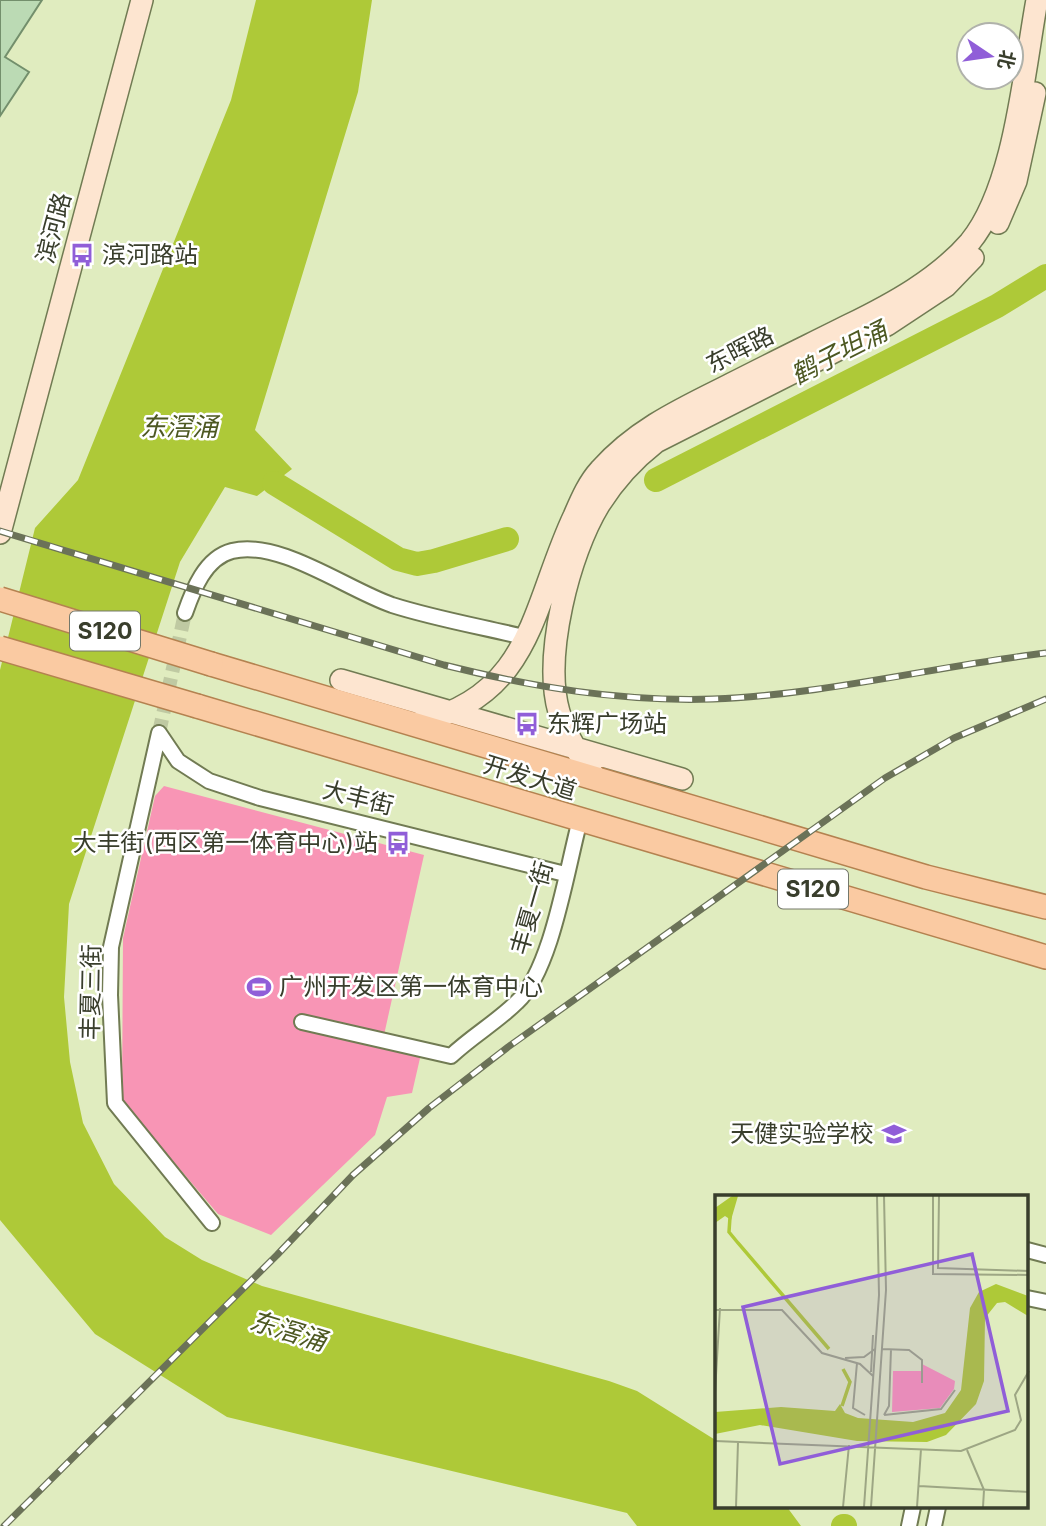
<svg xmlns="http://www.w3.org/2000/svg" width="1046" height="1526" viewBox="0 0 1046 1526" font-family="Inter,'Noto Sans SC',sans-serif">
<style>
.green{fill:#f895b5}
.water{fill:#aec938}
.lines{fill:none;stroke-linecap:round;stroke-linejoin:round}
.river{stroke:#aec938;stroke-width:24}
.building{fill:#bbdab4;stroke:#738f6c;stroke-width:2}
.street-tunnel{stroke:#bfc9a2;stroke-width:14;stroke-dasharray:14 7;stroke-linecap:butt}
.street-casing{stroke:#717b53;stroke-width:18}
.secondary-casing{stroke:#717b53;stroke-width:24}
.primary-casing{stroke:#b48250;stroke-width:26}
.street{stroke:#fff;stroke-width:14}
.secondary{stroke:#fde5d0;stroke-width:21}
.primary{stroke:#facaa2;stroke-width:23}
.rail-casing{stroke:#6b7258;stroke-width:7}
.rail{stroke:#fff;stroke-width:4.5;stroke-dasharray:13;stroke-linecap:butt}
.primary-bridge-casing{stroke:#b48250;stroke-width:26;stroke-linecap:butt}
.primary-bridge{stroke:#facaa2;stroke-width:23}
.labels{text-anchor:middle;stroke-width:5;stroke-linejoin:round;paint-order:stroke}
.shield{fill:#fff;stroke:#74786b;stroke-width:2}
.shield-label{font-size:23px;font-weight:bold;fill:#393e2c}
.street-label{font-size:24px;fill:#393e2c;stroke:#fff}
.poi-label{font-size:24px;fill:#393e2c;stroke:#fff;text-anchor:start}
.water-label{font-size:26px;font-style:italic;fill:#4d5822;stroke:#fff}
.inset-river{fill:none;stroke:#aec938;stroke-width:3.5}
.inset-road{fill:none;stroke:#9da684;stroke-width:2}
.view{fill:#905ed8;fill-opacity:0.15;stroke:#905ed8;stroke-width:3.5}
.inset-edge{fill:none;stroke:#393e2c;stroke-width:3.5}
</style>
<rect width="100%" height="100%" fill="#e0ecbf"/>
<path class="green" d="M164,786L424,855L384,1035L423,1045L412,1093L387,1097L375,1135L271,1235L218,1214L122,1101L123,938L155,796Z"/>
<path class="water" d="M256,0H372L358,92L255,430L292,469L257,496L225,487L180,562L69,904L64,997L70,1062L83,1123L114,1184L165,1237L202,1260L262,1286L609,1381L637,1391L717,1441V1507H787L801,1526H637L627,1513L227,1417L95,1334L0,1220V670L35,528L78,480L231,100Z"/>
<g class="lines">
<path class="river" d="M656,480L997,306L1046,276
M274,483L398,559L417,564L434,561L507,539
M843,1526H845"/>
</g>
<path class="building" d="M0,0H42L5,57L29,72L0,116Z"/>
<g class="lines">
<path class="street-tunnel" d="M159,733L185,613"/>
<g class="street-casing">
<path id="street" d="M185,613C193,590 205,558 232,551C279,539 346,589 392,605C436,619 483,627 528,638
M159,733L111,947L110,995L115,1103L212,1223
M159,733L178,761L209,781L260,798L565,874
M302,1022L451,1056C472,1036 497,1022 517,1002C552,970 567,867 580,820
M1027,1250L1046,1255
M1027,1298L1046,1302
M909,1526L913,1507
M934,1526L938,1507"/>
</g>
<g class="secondary-casing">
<path id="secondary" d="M998,223L1016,181L1035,93
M0,533L142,0
M341,680L682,779
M417,723C533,696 532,605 574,516C581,500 588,483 600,470C636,429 683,408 731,384C770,364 809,345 849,325C892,304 938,279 970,242C1015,187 1024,70 1037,0
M595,777C580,756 566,736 559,712C543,656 569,554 599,505C614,481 633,460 656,442L887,325L946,286L973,258"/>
</g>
<g class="primary-casing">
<path id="primary" d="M211,664L926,877L1046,907
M197,706L1046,957"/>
</g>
<use href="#street" class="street"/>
<use href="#secondary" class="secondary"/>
<use href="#primary" class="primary"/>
<g class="rail-casing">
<path id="rail" d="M0,531L444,665C532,687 621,702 713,699C824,695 936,666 1046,653
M4,1526L277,1255L353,1175L429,1108L508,1047L885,778L954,738L1046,699"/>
</g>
<use href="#rail" class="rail"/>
<g class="primary-bridge-casing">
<path id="primary-bridge" d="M0,599L211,664
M0,648L197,706"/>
</g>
<use href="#primary-bridge" class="primary-bridge"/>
</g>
<defs>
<g id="bus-bare" transform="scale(1.89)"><path d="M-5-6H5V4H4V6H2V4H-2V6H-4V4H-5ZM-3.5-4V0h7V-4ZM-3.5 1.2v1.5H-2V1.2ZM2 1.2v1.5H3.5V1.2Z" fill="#905ed8" stroke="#fff" stroke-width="2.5" paint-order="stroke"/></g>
<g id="stadium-bare" transform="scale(1.89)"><path d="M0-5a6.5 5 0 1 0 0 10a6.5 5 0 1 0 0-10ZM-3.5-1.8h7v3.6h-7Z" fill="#905ed8" stroke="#fff" stroke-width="2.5" paint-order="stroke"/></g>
<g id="school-bare" transform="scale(1.89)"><path d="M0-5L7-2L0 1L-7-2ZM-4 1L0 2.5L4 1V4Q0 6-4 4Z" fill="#905ed8" stroke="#fff" stroke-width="2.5" paint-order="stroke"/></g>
</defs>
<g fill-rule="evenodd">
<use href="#bus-bare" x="82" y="255"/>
<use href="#bus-bare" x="527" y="724"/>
<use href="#bus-bare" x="398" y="843"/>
<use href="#stadium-bare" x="259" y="987"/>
<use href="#school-bare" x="894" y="1134"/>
</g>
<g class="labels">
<g class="shield">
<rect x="70" y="611.5" width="70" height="39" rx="5"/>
<rect x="778" y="869.5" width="70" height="39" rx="5"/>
</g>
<g class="shield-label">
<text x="105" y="639">S120</text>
<text x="813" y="897">S120</text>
</g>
<g class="street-label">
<text transform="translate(54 228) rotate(-75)" y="8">滨河路</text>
<text transform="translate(740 350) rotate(-27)" y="8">东晖路</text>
<text transform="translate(530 778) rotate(17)" y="8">开发大道</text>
<text transform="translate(358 798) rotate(14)" y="8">大丰街</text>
<text transform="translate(532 908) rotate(-74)" y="8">丰夏一街</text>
<text transform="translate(91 992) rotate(-89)" y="8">丰夏三街</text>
</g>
<g class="poi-label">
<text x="102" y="263">滨河路站</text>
<text x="547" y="732">东辉广场站</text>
<text x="378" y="851" text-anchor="end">大丰街(西区第一体育中心)站</text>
<text x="279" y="995">广州开发区第一体育中心</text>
<text x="874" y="1142" text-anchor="end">天健实验学校</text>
</g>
<g class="water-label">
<text transform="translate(839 353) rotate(-27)" y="9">鹤子坦涌</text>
<text x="179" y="436">东滘涌</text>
<text transform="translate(288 1331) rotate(17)" y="9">东滘涌</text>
</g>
</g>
<g transform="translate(715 1195)">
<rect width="313" height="313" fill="#e0ecbf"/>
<path d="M207,169L240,186L239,194L225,213L177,217L178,176H206Z" fill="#f895b5"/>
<path d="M17,1H23L16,25L10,21L0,28V13ZM281,89L313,101V121L290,107L282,108L270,123L269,186L261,209L231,240L212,247L142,246L45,230L0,239V217L66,212L120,216L125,209L130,218L143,223L198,227L230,218L246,195L255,113L264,97Z" fill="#aec938"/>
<path class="inset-river" d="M15,22L14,37L23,48L114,154M127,211L135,187L128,174"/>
<path class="inset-road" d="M218,1V79L314,80M224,1L223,73L314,76M0,115H67L107,158L145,169L158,181M167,154L194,155L207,165V188M130,163L149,162L160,154M142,168L138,213L150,220M156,177L158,140M0,197L5,113M169,220L226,214L240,195M169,220L174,211L176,154M0,246L246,256L300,235L306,225L300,200L314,176M252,255L269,295L268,312M204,291L314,297M21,312L23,247M128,312L134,250M149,312L164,100L162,1M156,312L171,95L169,1M202,312L206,254"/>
<path class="view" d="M257,59L293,216L65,269L28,112Z"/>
<rect width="313" height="313" class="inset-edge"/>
</g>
<g transform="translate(990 56) rotate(103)"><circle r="33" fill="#ffffff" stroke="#b0b2ab" stroke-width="2"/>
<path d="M0-5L12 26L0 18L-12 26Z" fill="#905ed8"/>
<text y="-10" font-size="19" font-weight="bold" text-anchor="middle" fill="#393e2c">北</text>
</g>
</svg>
